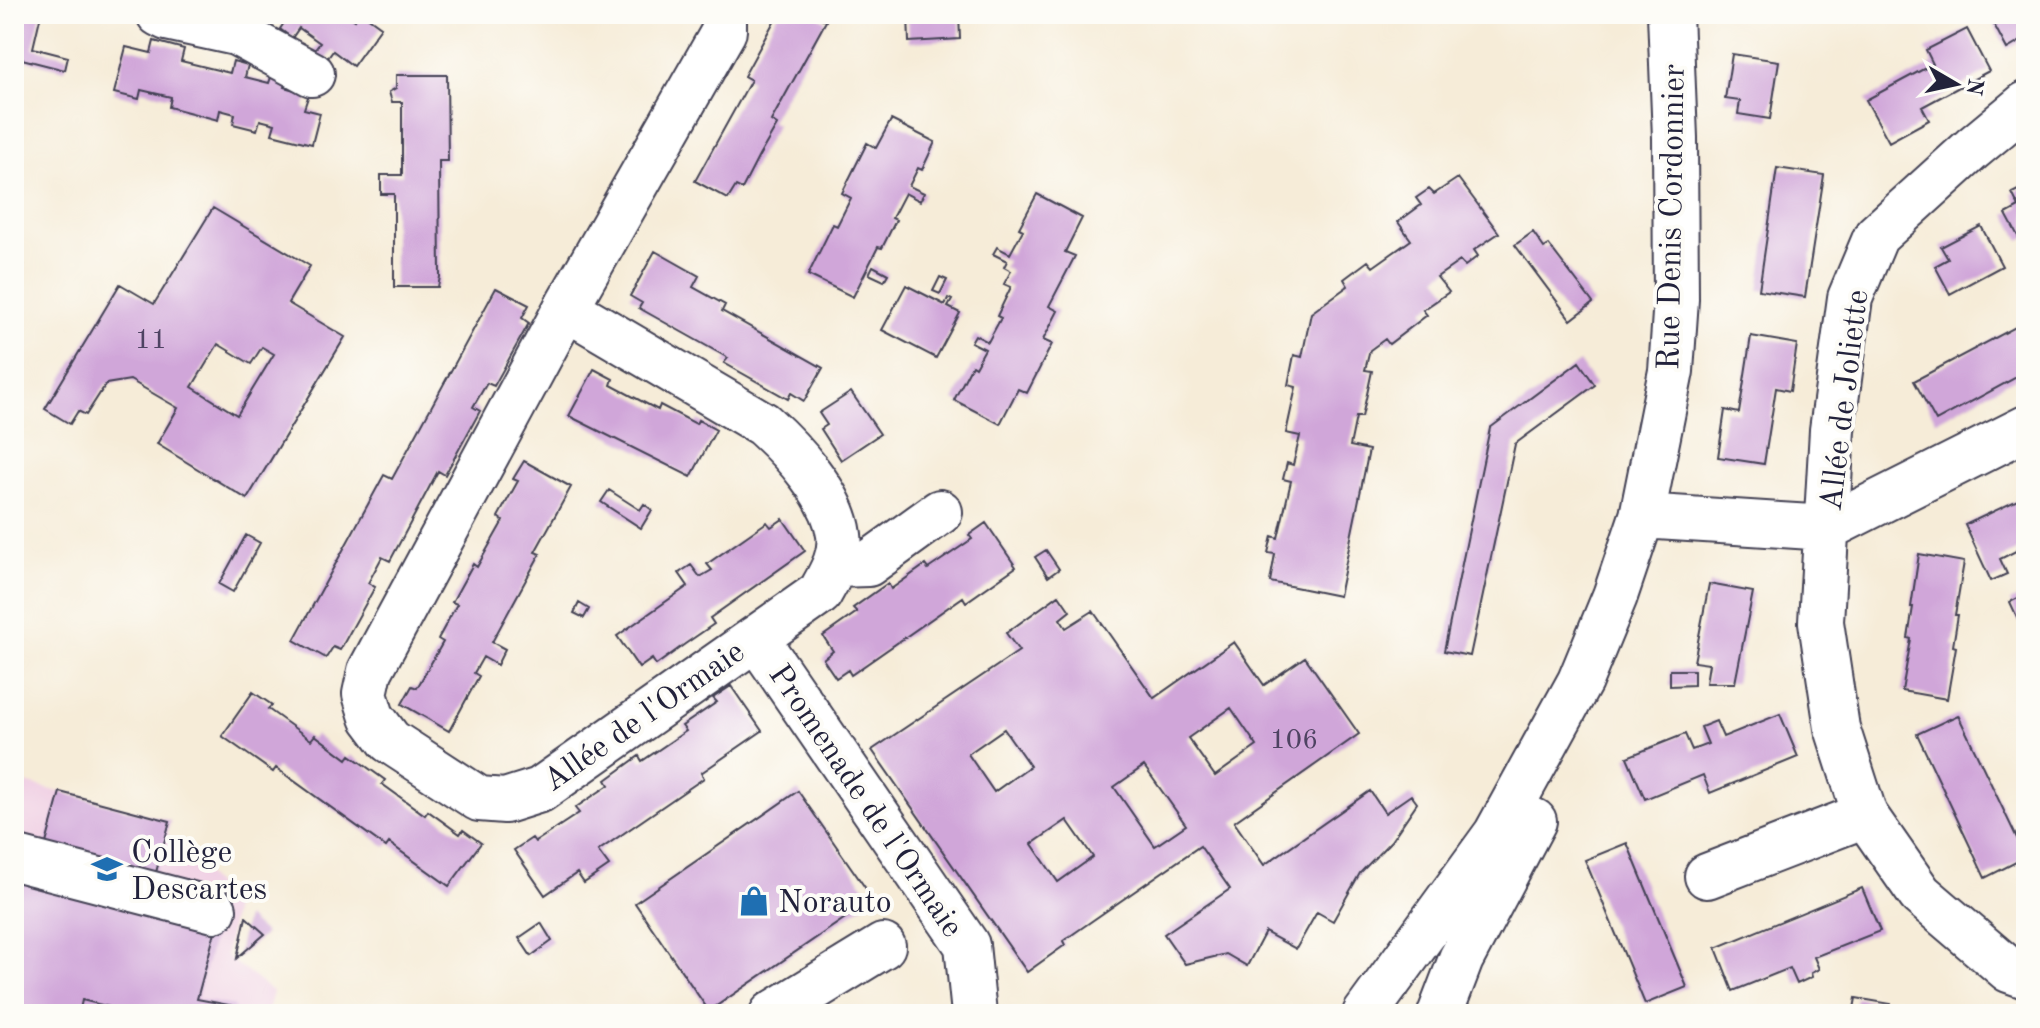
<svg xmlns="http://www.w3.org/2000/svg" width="2040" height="1028" viewBox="0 0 2040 1028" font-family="'Old Standard TT',serif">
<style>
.built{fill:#f0d0e4}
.building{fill:#d0a6d9;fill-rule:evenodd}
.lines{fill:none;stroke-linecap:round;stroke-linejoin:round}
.minor-casing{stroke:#424053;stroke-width:48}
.minor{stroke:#fff;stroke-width:44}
.labels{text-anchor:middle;stroke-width:8;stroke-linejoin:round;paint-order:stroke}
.number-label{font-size:28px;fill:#4e4362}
.street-label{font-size:32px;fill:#22223b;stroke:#fdfcf7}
.poi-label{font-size:32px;fill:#22223b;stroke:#fdfcf7;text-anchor:start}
</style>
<rect width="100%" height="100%" fill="#fdfcf7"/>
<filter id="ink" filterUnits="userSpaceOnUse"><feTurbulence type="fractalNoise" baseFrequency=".0125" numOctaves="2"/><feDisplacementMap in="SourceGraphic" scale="16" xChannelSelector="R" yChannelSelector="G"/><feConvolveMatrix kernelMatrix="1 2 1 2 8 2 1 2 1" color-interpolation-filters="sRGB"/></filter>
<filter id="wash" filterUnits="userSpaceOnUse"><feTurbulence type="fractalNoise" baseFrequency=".006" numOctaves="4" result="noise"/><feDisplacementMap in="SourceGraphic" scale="32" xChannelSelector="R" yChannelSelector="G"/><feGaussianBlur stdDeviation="1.8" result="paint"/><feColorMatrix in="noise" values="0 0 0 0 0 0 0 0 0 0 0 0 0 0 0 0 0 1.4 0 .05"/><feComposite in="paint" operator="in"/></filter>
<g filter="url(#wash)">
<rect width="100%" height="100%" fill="#f6ecd8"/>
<path class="built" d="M14,780L170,821L167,833L234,905L226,956L273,992L267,1014H14Z"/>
<g id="blocks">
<path class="building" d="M14,14H41L33,48L68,57L65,70L14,57Z
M290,14H346L355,20L359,14H363L381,27L353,66L333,51L325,62L313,52L320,43L299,28L292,38L280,29Z
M778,14H814L826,21L771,121L777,125L759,156L742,189L736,186L728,199L695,181L751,80L744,76Z
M908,14H959L960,39L909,42Z
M2000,14H2026V38L2007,49L1991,19Z
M1967,29L1989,71L1922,107L1929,120L1889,142L1866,100L1933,64L1926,50Z
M154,41L184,49L181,61L230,73L233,61L248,65L245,77L269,83L273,71L288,75L284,87L309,94L304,109L320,113L312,144L272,134L275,124L260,120L257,130L233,124L235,114L220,110L218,120L169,107L171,97L141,90L139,99L114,93L126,47L151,53Z
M1732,54L1779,61L1770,119L1738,114L1740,101L1725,99Z
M396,75H447L448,161H439L440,277L438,287H394V194H381V175H402V102H392L389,92L396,88Z
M891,120L935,142L922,170L918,168L909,186L924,193L920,201L905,193L892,218L896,220L882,248L878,247L853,297L808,275L833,224L837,226L851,198L842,193L867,143L876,148Z
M1777,168L1824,175L1805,297L1759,290Z
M1458,178L1499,233L1474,250L1478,256L1465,266L1460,261L1437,277L1449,292L1423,310L1427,315L1389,344L1385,339L1370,350L1365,370L1372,371L1362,417H1356L1350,446L1369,450L1339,596L1270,582L1275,554L1268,553L1272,536L1278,538L1291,481L1283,479L1287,463L1293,465L1300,436L1286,433L1296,387L1288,385L1294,355L1302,357L1311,313L1348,286L1344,279L1368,261L1373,267L1411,240L1398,222L1421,205L1416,198L1429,189L1434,194Z
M2026,186V237L2020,240L2006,214L2019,207L2012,193Z
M1037,194L1082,218L1065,252L1075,256L1049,306L1058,311L1043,340L1052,344L1027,393L1018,389L1000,424L954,400L972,365L975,367L985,349L971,342L975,335L988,342L1001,318L997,316L1011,287L1004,284L1011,271L1004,267L1007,261L993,254L997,247L1010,254L1023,230L1019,228Z
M213,208L310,266L288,303L345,337L247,499L157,444L178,408L130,380L106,384L86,415L78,411L70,424L45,409L120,284L154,304ZM218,344L251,364L262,347L274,354L237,415L192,387Z
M1981,226L2002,266L1950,294L1935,266L1948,259L1941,247Z
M1533,232L1544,248L1549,245L1593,303L1571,320L1515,245Z
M655,251L699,276L693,287L725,305L722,311L823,368L804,401L791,393L788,399L724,363L728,358L639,308L642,303L630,296Z
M14,262L24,265L18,290L14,289Z
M873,266L888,274L884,281L869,274Z
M940,277L947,280L940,294L933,291Z
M906,285L945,305L948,298L952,300L948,307L960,313L936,358L882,330Z
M496,288L529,305L522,318L529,323L494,386L487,383L473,407L480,411L445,475L438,471L390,561L382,557L368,583L375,587L340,650L333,647L326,658L294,640L384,475L392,479Z
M2023,323L2026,329V372L1936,421L1914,381Z
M1751,336L1797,344L1790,391L1776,388L1764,464L1718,457L1725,410L1739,413Z
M1579,362L1595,385L1515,444L1470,656L1444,651L1490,428Z
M594,369L613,379L611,385L658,410L660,405L696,424L698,420L716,430L691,477L569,416Z
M851,392L880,434L841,460L821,429L827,425L819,413Z
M524,461L571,487L535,552L540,554L492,642L505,649L497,665L483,657L474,673L479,676L449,731L402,704L412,686L417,688L443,642L438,639L457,604L452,602L473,564L477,567L503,521L498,517L518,481L513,479Z
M609,490L640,510L644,504L652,510L641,528L601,502Z
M2026,496V546L2000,559L2007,574L1991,581L1965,525Z
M783,519L805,551L710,618L714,624L685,644L656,665L652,659L639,668L617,636L688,586L679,573L691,565L700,577L712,570L707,564L767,522L771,527Z
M986,523L1016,567L966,602L963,597L851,675L848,670L836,678L823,659L833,651L823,636L857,612L853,608L888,583L891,589L925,565L928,569L972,539L969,535Z
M246,535L260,543L233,592L219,584Z
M1046,550L1059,569L1048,577L1035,557Z
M1919,554L1964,562L1955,615H1958L1953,646L1956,647L1947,699L1902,691L1911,639L1908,638L1913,607H1911Z
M1709,584L1753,592L1735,683H1706L1709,664L1694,662Z
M2026,594V636L2010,602Z
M1059,595L1070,611L1060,619L1066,628L1093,611L1154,698L1234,642L1264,685L1305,657L1359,734L1234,822L1264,865L1370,791L1385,813L1411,795L1417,803L1391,841L1360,873L1333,921L1317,912L1296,949L1265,932L1247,966L1226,954L1185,964L1164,934L1230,889L1200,846L1063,941L1065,945L1027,972L872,750L1019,651L1006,633ZM1231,708L1257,746L1215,776L1188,738ZM1004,729L1030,766L994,792L968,754ZM1144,766L1186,825L1155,846L1114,787ZM1067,820L1093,857L1058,882L1032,844Z
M579,603L589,609L584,618L574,613Z
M1670,670H1694V685L1670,686Z
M731,686L762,731L701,773L704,778L598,851L609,866L584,883L577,873L545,895L514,850L532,838L535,842L579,813L575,808L609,785L606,780L639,756L642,761L686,731L682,726L717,702L713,698Z
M253,692L272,705L268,709L311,740L315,735L347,759L350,755L385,780L382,784L425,815L428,811L460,834L463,830L481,843L449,886L389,843L386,847L276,768L273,772L222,736Z
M1780,714L1798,757L1710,793L1703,775L1645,799L1627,757L1685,734L1692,750L1708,744L1701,727L1716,721L1723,737Z
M1958,715L2026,857L1985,878L1917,734Z
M798,791L873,899L709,1011L635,903Z
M60,792L170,821L155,876L45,847Z
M1627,843L1687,987L1645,1004L1585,860Z
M14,871L216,928L197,999L234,1006L233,1009L249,1014H137L82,1000L79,1014H14Z
M1862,888L1880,931L1814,957L1819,969L1811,973L1812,977L1797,984L1790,968L1733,991L1716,948Z
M246,917L265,934L237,958Z
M541,923L552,941L531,956L519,938Z
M1856,998L1891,1004V1009L1914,1014H1853Z"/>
</g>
</g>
<g filter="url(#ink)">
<use href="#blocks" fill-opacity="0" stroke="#424053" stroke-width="2"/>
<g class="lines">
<g class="minor-casing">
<path id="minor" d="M159,14L167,18L236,33L312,74
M2026,104L1973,148L1876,236L1850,298L1832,430L1821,622L1837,728L1865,815L1920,894L2009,970L2026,976
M566,308L763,424C792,450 834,495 839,535C842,556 830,575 820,593L540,790L505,801L479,799L390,741L372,717L365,694L370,671L566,308L724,31V14
M1642,516L1827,528L2026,428
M836,565L868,564L940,512
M756,638L967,945L974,1014
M14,858L214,910
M1707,876L1865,815
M772,1014L883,946
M1365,1014L1496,834L1580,681L1615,596L1642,516L1671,371L1676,299L1675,138L1670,14
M1440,1014L1461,959L1534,821"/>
</g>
<use href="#minor" class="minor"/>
</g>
</g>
<defs>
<g id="school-bare" transform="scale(2.4)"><path d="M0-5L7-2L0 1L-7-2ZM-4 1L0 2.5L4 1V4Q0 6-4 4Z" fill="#1f6fb2" stroke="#fdfcf7" stroke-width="2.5" paint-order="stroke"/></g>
<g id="shop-bare" transform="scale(2.4)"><path d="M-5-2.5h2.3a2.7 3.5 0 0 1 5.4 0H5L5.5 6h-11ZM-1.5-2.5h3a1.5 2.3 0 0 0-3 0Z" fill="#1f6fb2" stroke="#fdfcf7" stroke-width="2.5" paint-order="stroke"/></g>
</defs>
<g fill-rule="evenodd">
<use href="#school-bare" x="107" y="869"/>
<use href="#shop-bare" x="754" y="901"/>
</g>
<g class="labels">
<g class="number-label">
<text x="151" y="348">11</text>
<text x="1294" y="748">106</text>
</g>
<g class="street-label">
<text transform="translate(1670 217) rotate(-89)" y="11">Rue Denis Cordonnier</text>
<text transform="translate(1843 400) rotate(-83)" y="11">Allée de Joliette</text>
<text transform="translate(643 715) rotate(-35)" y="11">Allée de l'Ormaie</text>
<text transform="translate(867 800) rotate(56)" y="11">Promenade de l'Ormaie</text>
</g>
<g class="poi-label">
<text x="131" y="862">Collège<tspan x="131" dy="37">Descartes</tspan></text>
<text x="778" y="912">Norauto</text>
</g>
</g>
<rect width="2040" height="1028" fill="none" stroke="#fdfcf7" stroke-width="48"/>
<g transform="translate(1956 84) rotate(99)" stroke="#fdfcf7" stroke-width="6" paint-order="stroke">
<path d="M0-6L14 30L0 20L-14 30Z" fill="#22223b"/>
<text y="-12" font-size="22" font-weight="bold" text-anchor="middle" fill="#22223b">N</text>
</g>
</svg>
